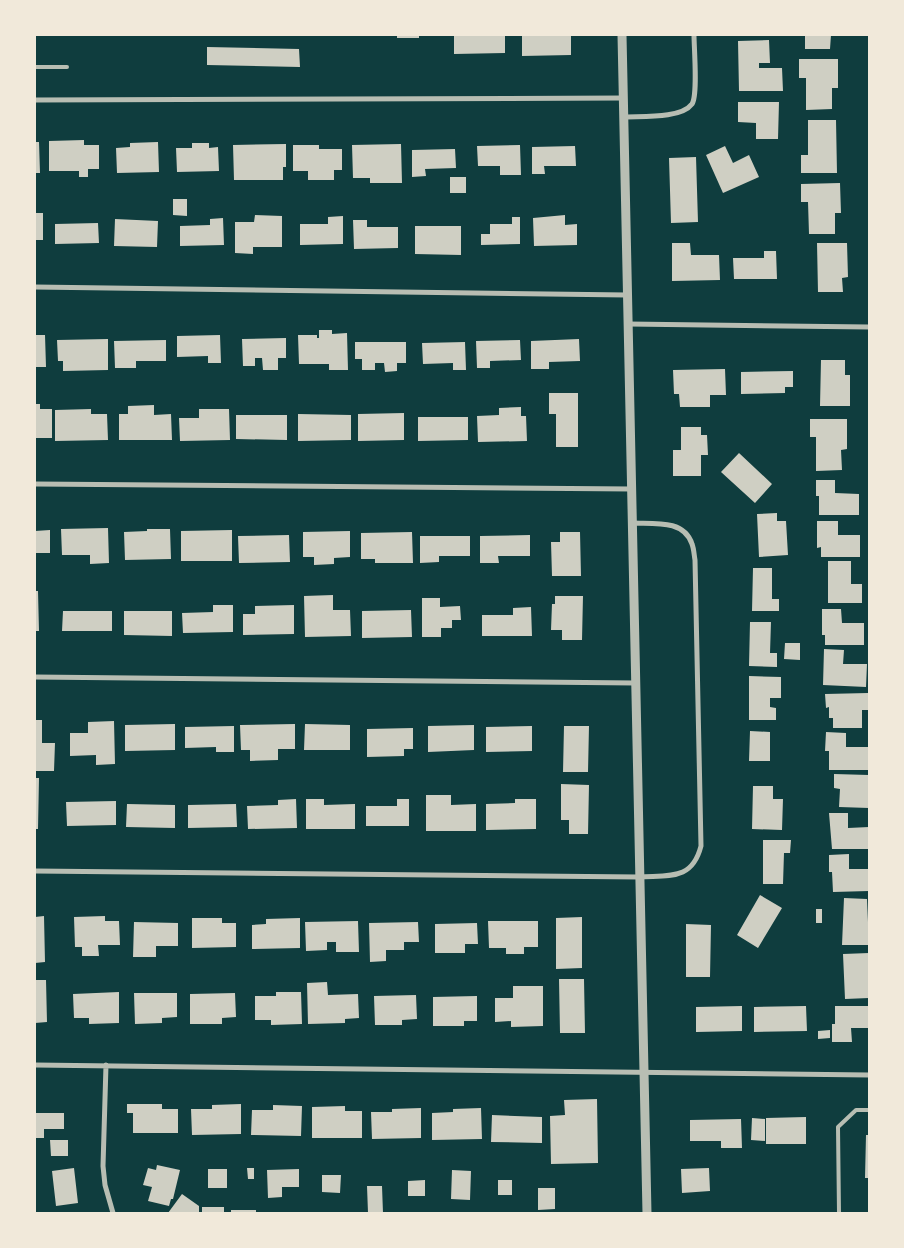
<svg xmlns="http://www.w3.org/2000/svg" width="904" height="1248" viewBox="0 0 904 1248" font-family="'Noto Sans',sans-serif">
<style>
.building{fill:#cfcfc3}
.lines{fill:none;stroke-linecap:round;stroke-linejoin:round}
.service{stroke:#b8beb3;stroke-width:4}
.minor{stroke:#b8beb3;stroke-width:5}
.tertiary{stroke:#b8beb3;stroke-width:9}
</style>
<rect width="100%" height="100%" fill="#0f3d3e"/>
<path class="building" d="M397,35H419V38H397Z
M454,35H505V53L454,54Z
M522,35H571V55L522,56Z
M805,35H831L830,49H805Z
M769,40L770,63H759V68H782L783,91H739L738,41Z
M207,47L299,49L300,67L207,65Z
M799,59H838V88H832V109L806,110V78H799Z
M738,102H779L778,139H756V123L738,122Z
M808,120H836L837,173H801V155H808Z
M84,140V145H99V169H88V177H79V171H49V141Z
M35,142H39L40,173H35Z
M158,142L159,172L117,173L116,148L130,147V143Z
M192,143H209V148L218,147L219,171L177,172L176,148H192Z
M286,144V167H283V180H234L233,145Z
M401,144L402,183H370V178H353L352,145Z
M293,145H319V149H342V170H334V180H308V171H293Z
M520,145L521,175H500V166H478L477,146Z
M575,146L576,166H544L545,174H532V147Z
M725,146L733,163L749,155L759,177L723,193L706,155Z
M455,149L456,168L425,169L426,176L412,177V150Z
M696,157L698,222L671,223L669,158Z
M450,177H466V193H450Z
M840,183L841,213H835V234H809L808,202H801V184Z
M173,199H187V216L173,215Z
M35,213H43V240H35Z
M255,215L282,216V247H253V254L235,253V222H254Z
M565,215V225L577,224V245L534,246L533,218Z
M343,216V244L300,245V224H328V217Z
M512,217H520V244L481,245V234H490V224H512Z
M223,218L224,245L180,246V226L210,225V219Z
M115,219L158,221L157,247L114,246Z
M353,220H367V227H398V248L354,249Z
M98,223L99,243L55,244V224Z
M415,226H461V255L415,254Z
M672,243H690L691,255H719L720,280L672,281Z
M817,243H847L848,277L842,278L843,292H818Z
M764,251H776L777,279H734L733,258H764Z
M319,330H332V334L347,333L348,370H329V364H299L298,335H317V338H319Z
M35,335H45L46,367H35Z
M220,335L221,363H208V356L177,357V336Z
M286,338V358H278V370H263L262,358H255V366H243L242,339Z
M108,339V370L63,371V361H58L57,340Z
M579,339L580,361L549,362V369H531V341Z
M166,340V361H136V368H115L114,341Z
M520,340L521,360L490,361V368H477L476,341Z
M355,342H406V363H397V371L385,372L384,363H375V370H362V359H355Z
M465,342L466,370H453V363L423,364L422,343Z
M821,360H845V375H850V406H820Z
M725,369L726,395H710V407H680L679,394H674L673,370Z
M793,371V387H785V393L741,394V372Z
M549,393H578V447H556V414H549Z
M35,404H40V409H52V438H35Z
M154,405V415L171,414L172,440H119V414H128V406Z
M521,407V416H526L527,441L478,442L477,416L499,415V408Z
M91,409V414H107L108,440L55,441V410Z
M199,409H229L230,440L180,441L179,418H199Z
M404,413V440L358,441V414Z
M298,414L351,415V440L298,441Z
M236,415H287V440L236,439Z
M418,417H468V440L418,441Z
M810,419H847V449L841,450L842,470L816,471V437H810Z
M681,427H701V435H707L708,455H701V476H673V450H681Z
M739,453L772,484L755,503L721,472Z
M816,480H835V493L859,494V515H819V496H816Z
M777,513V521H786L788,555L759,557L757,514Z
M817,521H838V535H860V557H821V547L817,548Z
M108,528L109,563L90,564V555H62L61,529Z
M147,529H170L171,559L125,560L124,532L147,531Z
M50,530V553H35V531Z
M232,530V561H181V531Z
M350,531V557L334,558V564L314,565V557H303V532Z
M412,532L413,563H375V559H361V533Z
M560,532H580L581,576H552L551,542H560Z
M289,535L290,562L239,563L238,536Z
M530,535V556H498L499,563H480V536Z
M420,536H470V556H439V562L420,563Z
M828,561H851V584H862V603H828Z
M753,568H772V599H779V611H752Z
M35,591H38L39,631H35Z
M333,595V610H350L351,636L305,637L304,596Z
M555,596H583L582,640H562V630H551L552,604H555Z
M422,598H440V607L460,606L461,620H452V628H441V637H422Z
M213,605H233V632L183,633L182,613L213,612Z
M294,605V634L243,635V614H255V606Z
M531,607L532,636H482V615H513V608Z
M822,609H841L842,623H864V645H825V635H822Z
M411,610L412,637L362,638V611Z
M63,611H112V631H62Z
M124,611H172V636L124,635Z
M750,622H771L770,653H777V667L749,666Z
M785,643H800V660L784,659Z
M824,649L844,650L843,664H867L866,687L823,685Z
M749,676L781,677V698H770V707L776,708V720H749Z
M868,693V710H862V728H833V718H829V707L826,708L825,694Z
M35,720H42V743H55L54,771H35Z
M114,721L115,764L96,765V755L70,756V733H88V722Z
M175,724V750L125,751V725Z
M295,724V749H278V760L250,761V750H241L240,725Z
M305,724L350,725V750H304Z
M474,725V750L428,752V726Z
M234,726V752H216V747L185,748V727Z
M532,726V751L486,752V727Z
M564,726H589L588,772H563Z
M413,728V749H404V756L367,757V729Z
M750,731L770,732V761H749Z
M826,732L846,733V747H868V770H829V751H825Z
M834,774L869,775V808L839,807L840,789L834,788Z
M35,778H39L38,829H35Z
M561,784L589,785L588,834H569V820H561Z
M753,786H773V799H783L782,830L752,829Z
M426,795H451V805L476,804V831H426Z
M296,799L297,828L248,829L247,806L278,805V800Z
M306,799H324V805L355,804V829H306Z
M397,799H409V826H366V806H397Z
M515,799H536V829L486,830V804L515,803Z
M116,801V825L67,826L66,802Z
M127,804L175,805V828L126,827Z
M236,804L237,827L188,828V805Z
M829,813H848V828L869,827V849H832Z
M763,840H791L790,853H784L783,884H763Z
M849,854V869H869V891L833,892L832,872H829V855Z
M760,895L782,908L758,948L737,935Z
M844,898L867,899L869,945H842Z
M816,909H822V923H816Z
M44,916L45,962L35,963V917Z
M105,916V921H119L120,945H98L99,956H82V947H75L74,917Z
M582,917V968L556,969V918Z
M192,918H222V923H236V947L192,948Z
M300,918V948L252,949V925L266,924V919Z
M358,921L359,952H336V942H327V950L306,951L305,922Z
M488,921H538V947H524V954H506V948H489Z
M134,922L178,923V946H156V957H133Z
M418,922L419,942H404V950H386V961L370,962L369,923Z
M477,923L478,944H465V953H435V924Z
M686,924L711,925L710,977H686Z
M869,953V998L845,999L843,954Z
M559,979H584L585,1033H560Z
M35,980H46L47,1022L35,1023Z
M327,982L328,995L358,994L359,1018L345,1019V1023L308,1024L307,983Z
M513,986H543V1026L511,1027V1021L495,1022V998H513Z
M119,992V1023L89,1024V1018H74L73,994Z
M276,992H301L302,1024L271,1025V1020H255V996H276Z
M134,993H177V1017L162,1018V1023L135,1024Z
M235,993L236,1017L222,1018V1024H190V994Z
M416,995L417,1019L402,1020V1025H375L374,996Z
M477,996V1021H464V1026H433V997Z
M742,1006V1031L696,1032V1007Z
M806,1006L807,1031L754,1032V1007Z
M835,1006H869V1028H851L852,1042H832V1024H835Z
M830,1030V1038L818,1039V1031Z
M597,1099L598,1163L551,1164L550,1116L565,1115L564,1100Z
M127,1104H162V1109H178V1133H133V1113H127Z
M241,1104V1134L192,1135L191,1109H212V1105Z
M273,1105L302,1106L301,1136L251,1135L252,1110H273Z
M345,1106V1111H362V1138H312V1107Z
M421,1108V1138L372,1139L371,1112H392V1109Z
M481,1108L482,1139L432,1140V1113L453,1112V1109Z
M35,1113H64V1129H44V1138H35Z
M492,1115L542,1117V1143L491,1142Z
M806,1117V1144H766V1118Z
M752,1118L765,1119V1141L751,1140Z
M741,1119L742,1148H721V1141H690V1120Z
M866,1135H869V1178H865Z
M50,1140H68V1156H51Z
M157,1165L180,1170L173,1199H171L169,1206L148,1201L152,1187L143,1185L148,1168L156,1170Z
M74,1168L78,1203L56,1206L52,1171Z
M247,1168H254V1179H248Z
M709,1168L710,1191L682,1193L681,1169Z
M208,1169H227V1188H208Z
M299,1169V1187H282V1197L268,1198L267,1170Z
M452,1170L471,1171L470,1200L451,1199Z
M322,1175H341L340,1193L322,1192Z
M425,1180V1196H408V1181Z
M498,1180H512V1195H498Z
M367,1186H382L383,1213H368Z
M538,1188H555V1209L538,1210Z
M182,1194L199,1206V1213H168Z
M202,1207H224V1213H202Z
M231,1210H256V1213H231Z"/>
<g class="lines">
<path class="service" d="M35,67H67
M839,1213L838,1127L856,1110H869"/>
<path class="minor" d="M35,100L624,98
M625,117C641,116 681,119 692,104C698,95 694,48 694,35
M35,287L627,295
M628,324L869,327
M35,484L631,489
M35,677L635,683
M35,871L639,877C669,875 692,881 701,846L695,560C694,555 694,549 692,544C684,519 653,524 632,523
M35,1065L869,1075
M106,1065L103,1166L105,1185L113,1213"/>
<path class="tertiary" d="M622,35L647,1213"/>
</g>
<rect width="904" height="1248" fill="none" stroke="#f1e9da" stroke-width="72"/>
</svg>
